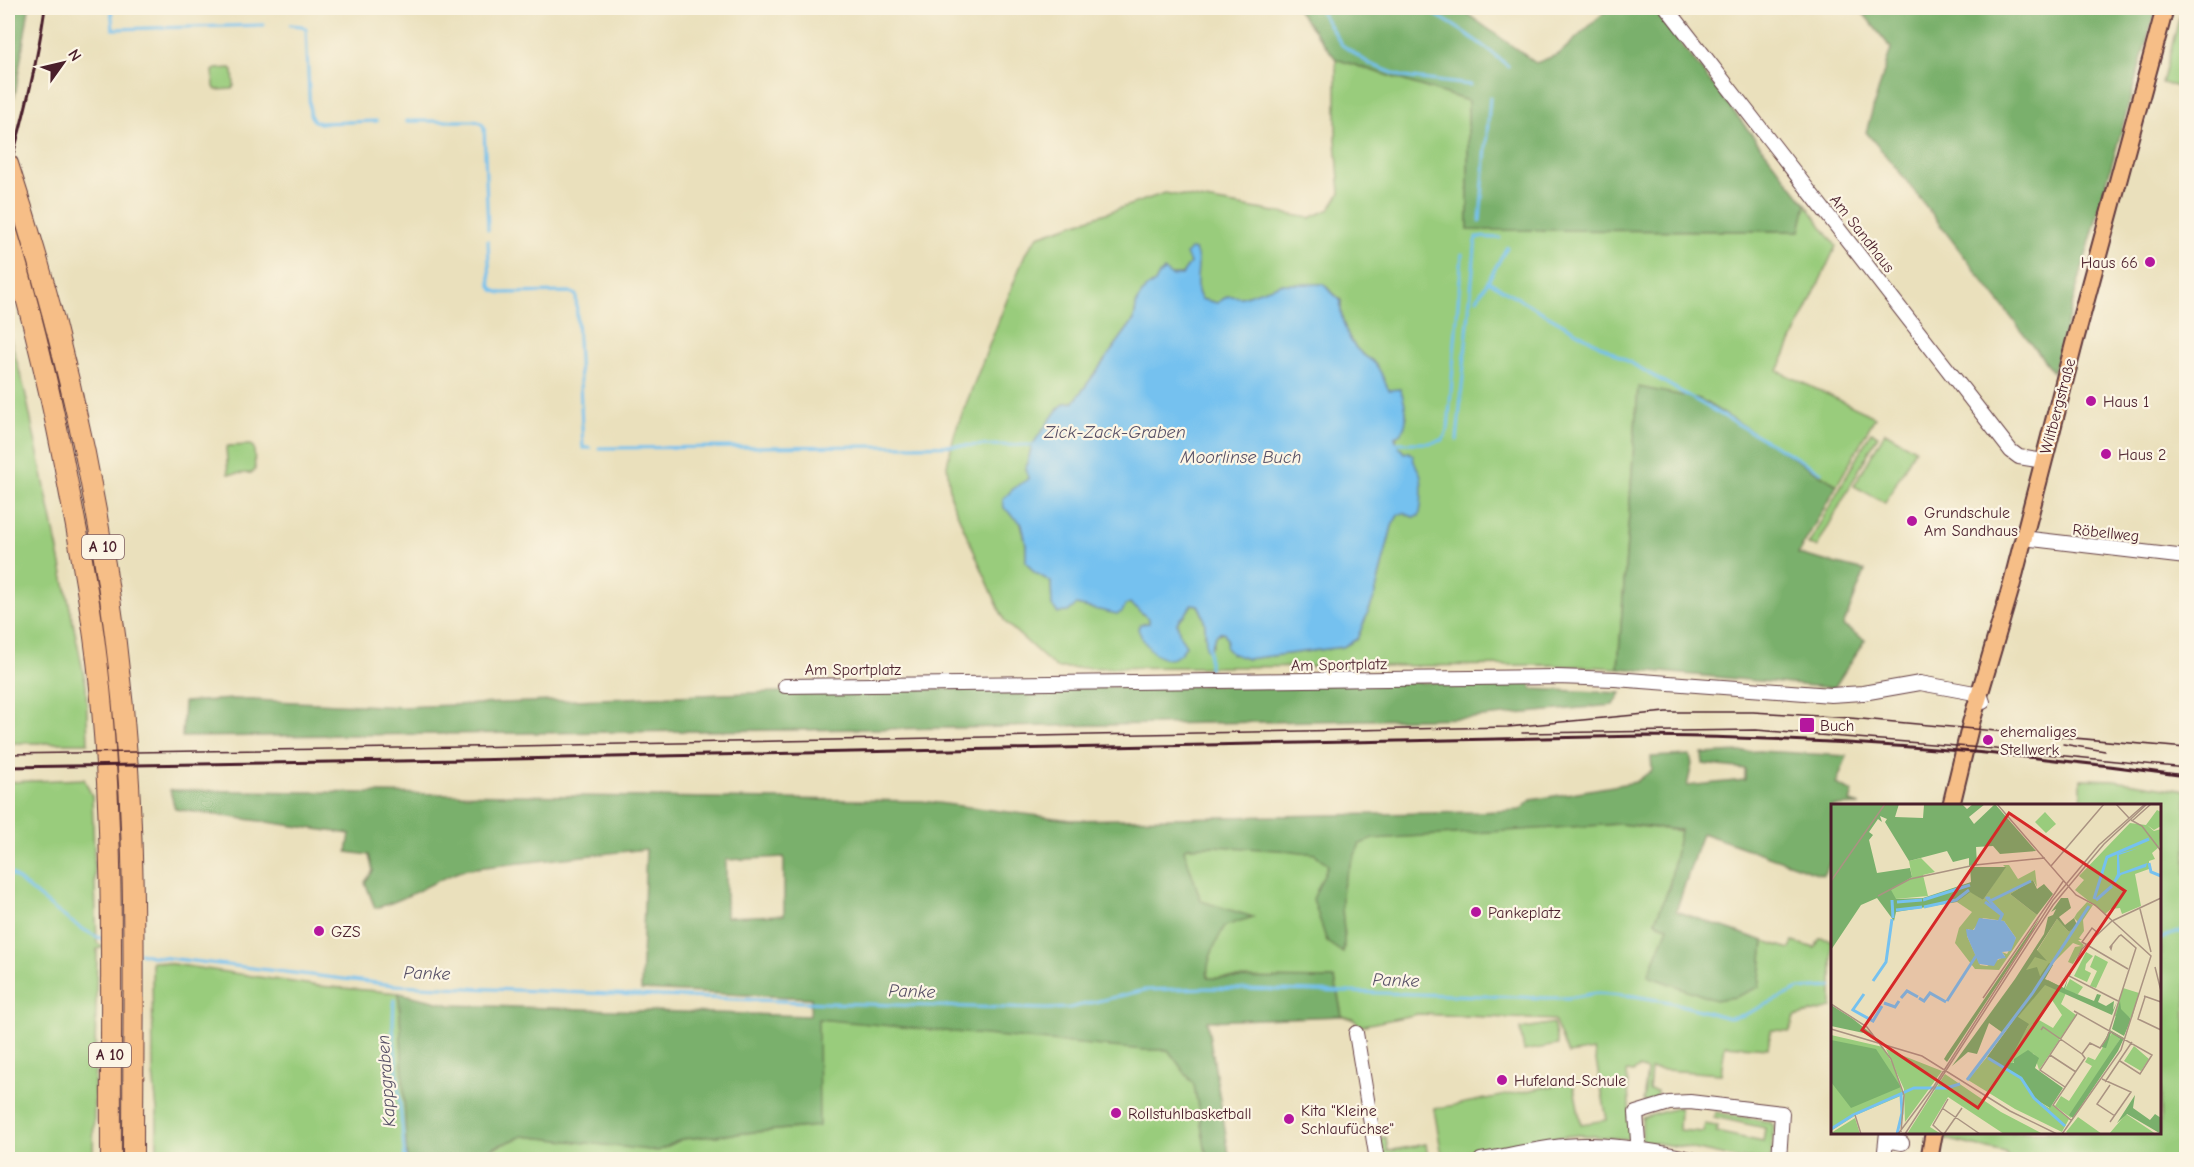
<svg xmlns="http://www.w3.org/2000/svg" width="2194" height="1167" viewBox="0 0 2194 1167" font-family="'Comic Neue',sans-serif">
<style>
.green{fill:#99cc7c;stroke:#727654;stroke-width:1.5;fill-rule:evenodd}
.forest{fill:#7ab06c;stroke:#62684c;stroke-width:1.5;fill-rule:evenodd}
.water{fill:#75c1ef;stroke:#60708d;stroke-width:1.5}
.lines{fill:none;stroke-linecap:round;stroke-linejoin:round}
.stream{stroke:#75c1ef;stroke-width:3}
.minor-casing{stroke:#623c41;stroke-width:16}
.major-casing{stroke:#623c41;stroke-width:20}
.highway-casing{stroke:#623c41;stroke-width:22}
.minor{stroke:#fff;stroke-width:14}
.major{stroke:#f6be87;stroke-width:16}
.highway{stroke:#f6be87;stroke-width:20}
.tram{stroke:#4a1f2b;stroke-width:1.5}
.rail{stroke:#4a1f2b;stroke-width:3}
.poi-dot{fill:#b5179e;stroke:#fcf5e5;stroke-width:2}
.labels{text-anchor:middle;stroke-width:4.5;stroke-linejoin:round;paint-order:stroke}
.shield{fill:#fcf5e5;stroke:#7f5f63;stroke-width:1.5}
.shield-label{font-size:15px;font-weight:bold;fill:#4a1f2b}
.street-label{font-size:16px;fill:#4a1f2b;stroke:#fcf5e5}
.poi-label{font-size:16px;fill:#4a1f2b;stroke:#fcf5e5;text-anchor:start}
.water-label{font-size:18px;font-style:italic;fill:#575066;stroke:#fcf5e5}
.inset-river{fill:none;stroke:#75c1ef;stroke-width:3}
.inset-road{fill:none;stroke:#aa9382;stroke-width:1.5}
.view{fill:#d62828;fill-opacity:0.15;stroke:#d62828;stroke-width:3}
.inset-edge{fill:none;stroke:#4a1f2b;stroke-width:3}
</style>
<rect width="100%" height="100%" fill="#fcf5e5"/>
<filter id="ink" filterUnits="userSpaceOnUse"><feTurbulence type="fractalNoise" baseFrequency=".0167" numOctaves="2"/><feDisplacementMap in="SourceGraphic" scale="12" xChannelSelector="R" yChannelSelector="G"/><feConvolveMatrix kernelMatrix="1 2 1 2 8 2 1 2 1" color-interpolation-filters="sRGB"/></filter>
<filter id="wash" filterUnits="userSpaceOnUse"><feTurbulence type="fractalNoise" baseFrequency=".008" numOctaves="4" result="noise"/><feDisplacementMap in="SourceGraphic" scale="24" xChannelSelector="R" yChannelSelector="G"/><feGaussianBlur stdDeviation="1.35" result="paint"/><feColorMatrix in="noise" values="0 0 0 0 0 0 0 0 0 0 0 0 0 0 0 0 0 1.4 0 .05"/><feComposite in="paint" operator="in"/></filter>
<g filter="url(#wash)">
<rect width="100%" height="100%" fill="#eae0bc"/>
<path class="green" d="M2180,15L2186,16V89L2162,83Z
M1336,59L1468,101V230L1800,231L1806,204L1836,246L1778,371L1875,417L1837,485L1700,399L1638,388L1618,668L1549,665L1056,668L1005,622L951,499L947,465L955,432L1025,254L1038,236L1165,193L1310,218L1330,209L1340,193L1336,140ZM1190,263C1198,276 1194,286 1201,299L1217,303L1228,296L1242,297L1259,292L1323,284L1341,300C1339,317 1348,342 1361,353C1366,358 1372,359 1376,365C1382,372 1384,383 1389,391L1400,389L1407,417C1396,434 1387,448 1413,456L1414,466L1420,474L1413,517L1404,513L1398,515L1392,526L1374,598L1357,639L1343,647L1247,659L1231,653L1227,648V639L1224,632L1215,635L1213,645L1205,636C1206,624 1204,616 1198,605L1192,604L1185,615L1180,618L1177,623L1180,636L1185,645L1149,624V619L1130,603L1125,605L1117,613L1076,605L1052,606L1051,582L1034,572L1026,562V544L1013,489L1028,479L1065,403L1074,402L1134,320L1137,301L1155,283L1159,275H1182Z
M231,68L233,71L234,86L232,89L216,90L214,87L213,71L216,69Z
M8,330L25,391L86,685L88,743H8V537L11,529L8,527Z
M1871,432L1878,435L1817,547L1808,545Z
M1885,432L1915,449L1885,503L1854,486Z
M251,445L254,448L255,470L252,473L228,474L226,448L228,446Z
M84,779L92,796L97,943L104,947L97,949L93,1159H8V782Z
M2081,779L2114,780L2186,791V1159H2010L2005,1153L1945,1139L1946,1132H2160V806L2081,805Z
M1620,824L1681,831L1669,888L1655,921L1668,927L1759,987L1764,941L1790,949L1793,942L1815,948L1820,938L1832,940V1008L1794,1017L1790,1031L1771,1030L1768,1048L1725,1045L1721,1074L1651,1069L1649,1090L1657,1091L1656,1100L1646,1103L1643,1101L1647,1071L1639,1068L1633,1072L1627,1071L1631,1136L1627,1139L1579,1135L1558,1137L1444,1156L1441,1150L1434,1109L1573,1082L1581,1124L1607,1120L1594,1050L1568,1054L1554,1020L1418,1014L1360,1026L1353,1019L1342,1016L1335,979L1208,978L1183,847Z
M152,961L319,986L399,993L407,1159H157V1111L153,1073Z
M810,1018L1213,1054L1226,1160H465L523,1136L658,1150L682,1139L808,1127Z
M1553,1023L1558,1045L1524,1051L1520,1029Z
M1680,1107L1679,1130L1703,1132L1705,1124L1717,1126L1716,1132L1763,1142L1765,1128L1714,1117L1715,1112L1770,1122L1774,1126L1771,1159H1739L1689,1148L1642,1141V1118Z
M1386,1137L1388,1151L1426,1144L1428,1159H1383L1379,1138Z"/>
<path class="forest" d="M8,8H29L15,95L8,76Z
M1296,8H1459L1536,63L1559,54L1609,8H1653L1806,204L1800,231L1468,230V101L1336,59Z
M1859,8H2156L2053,372L1902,175L1866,132L1891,48Z
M1638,387L1700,399L1837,485L1798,554L1865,571L1843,626L1865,640L1834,688L1618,668Z
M1531,681L1532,689L1621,693L1614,705L1472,718L953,728L182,737L184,702L234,699L402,707L801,691Z
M1759,751L1847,756L1836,784L1853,792L1850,802L1860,805L1832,806V859L1823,875L1702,833L1676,911L1764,941L1759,987L1736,997L1715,1000L1648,976L1668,927L1655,921L1669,888L1680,830L1620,824L1373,839L1360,844C1353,860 1342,879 1342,897C1341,917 1347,934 1343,953L1327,942L1313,899L1328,865L1315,854L1293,851L1214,846L1186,847L1184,850L1201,901L1253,917L1225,926C1217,940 1205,962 1208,978L1335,979L1342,1016L1207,1021L1230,1160L1207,1159L1194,1085L1168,1050H1144L818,1019L819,1126L682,1139L658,1151L523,1136L465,1159H407L399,993L451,1005L810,1016L811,998L641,990L646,849L467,869C434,879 408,900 375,908L365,882L373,871L369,855L347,852L350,834L175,809L170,790L922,801L1071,820L1478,812L1520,810L1531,800L1636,782L1652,770L1651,757L1690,755L1692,764L1687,786L1745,780V769L1703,764L1702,754ZM784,857V915L726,917V860Z"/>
<path class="water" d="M1190,249L1195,250C1203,267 1191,281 1201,299L1217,303L1228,296L1242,297L1281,284H1323L1341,301C1339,317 1348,342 1361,353C1366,358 1372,359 1376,365C1382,372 1384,382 1389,390L1400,389C1406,403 1412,430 1395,436V441L1404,453L1409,452L1413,456C1414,466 1416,465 1420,473C1423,482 1422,508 1419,516L1413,517L1404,513L1398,515L1392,526L1374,598L1357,639L1343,647L1247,659L1231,653L1226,648L1227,639L1224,632C1213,632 1214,643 1209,651L1206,648C1205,632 1207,619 1198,605L1192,604L1185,615L1180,618L1177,623L1180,636L1186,645C1171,675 1145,650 1138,629L1140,624L1149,623V619L1130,603L1125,605L1122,612L1117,614L1076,605L1068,612L1058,613L1052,606L1051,582L1034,572L1026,562V544L1022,524L1004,508L1003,499L1013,489L1028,479L1026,468L1032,445L1057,410L1065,403L1074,402L1134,320L1137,301L1146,288L1155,283L1159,275L1164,270L1172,276L1182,275L1190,263L1186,254Z"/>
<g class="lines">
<path class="stream" d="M111,8L113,29L264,25
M1318,8L1342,45L1370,64L1403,77L1471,85
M1422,8C1454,23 1481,43 1508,66
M290,25L302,26L306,29L310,115L314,121L320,123L377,121
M406,121H475L481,123L484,127L488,230
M1480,221L1490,97
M488,241L490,284L493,290L501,293L570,292L576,295L583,448H590
M1507,247L1488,281L1821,472
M1477,299L1488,281
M1457,440L1476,237L1500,238
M1392,443H1429L1443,440L1448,429L1462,254
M599,448L1035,445
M1209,648V670
M8,871C32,891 74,929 103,939
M2160,938L2186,930
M140,953L151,956L394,985L827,1003L1047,1009L1069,1008L1145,990L1209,988L1548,998H1568L1597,993L1634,996L1670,1002L1729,1018L1744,1015L1799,989L1832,987
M394,1000L393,1027L405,1160"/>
</g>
</g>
<g filter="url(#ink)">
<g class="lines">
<g class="minor-casing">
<path id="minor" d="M1667,8L2011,451L2019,457L2043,461
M2023,538L2186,557
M785,686L1557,677L1615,679L1831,695L1863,693L1920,683L1980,694L1983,702
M1356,1033L1377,1160
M1892,1132L1891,1141L1902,1143
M1481,1160C1517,1154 1554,1144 1590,1145C1625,1146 1661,1152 1695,1160
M1633,1160L1638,1141L1636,1113L1669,1103L1690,1102L1782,1113L1779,1160
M1884,1160L1887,1132"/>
</g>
<g class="major-casing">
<path id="major" d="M1951,806L1971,723L2011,587L2075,340L2165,8
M1929,1160L1934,1132"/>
</g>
<g class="highway-casing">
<path id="highway" d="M8,164C74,365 116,573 129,784C136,909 133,1035 133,1160
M8,235C34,320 54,408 70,495C84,566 96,637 102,709C115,858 110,1009 111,1160"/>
</g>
<use href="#minor" class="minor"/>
<use href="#major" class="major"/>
<use href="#highway" class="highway"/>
<path class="tram" d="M1522,733L1756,730L1995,749L2186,768
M2063,744L2105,751
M8,754L465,747L1508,727L1666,712H1753L1850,718L2186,748"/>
<path class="rail" d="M8,172C24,118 37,63 45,8
M8,767L466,760L1644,736C1825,738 2007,751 2186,776"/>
</g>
</g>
<g class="poi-dot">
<circle cx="2150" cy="262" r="6"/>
<circle cx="2091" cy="401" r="6"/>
<circle cx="2106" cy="454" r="6"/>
<circle cx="1912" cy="521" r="6"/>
<rect x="1799" y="717" width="16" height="16" rx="3"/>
<circle cx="1988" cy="740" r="6"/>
<circle cx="1476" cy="912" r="6"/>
<circle cx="319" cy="931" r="6"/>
<circle cx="1502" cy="1080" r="6"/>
<circle cx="1116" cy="1113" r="6"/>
<circle cx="1289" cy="1119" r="6"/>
</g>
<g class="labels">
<g class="shield">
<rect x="82" y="535" width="42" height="24" rx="4.5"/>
<rect x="89" y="1043" width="42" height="24" rx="4.5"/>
</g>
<g class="shield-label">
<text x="103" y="552">A 10</text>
<text x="110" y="1060">A 10</text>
</g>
<g class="street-label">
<text transform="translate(1863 233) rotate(52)" y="6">Am Sandhaus</text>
<text transform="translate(2057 406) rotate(-75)" y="6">Wiltbergstraße</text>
<text transform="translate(2106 532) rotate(6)" y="6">Röbellweg</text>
<text transform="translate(1339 664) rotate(-1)" y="6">Am Sportplatz</text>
<text x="853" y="675">Am Sportplatz</text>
</g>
<g class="poi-label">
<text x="2138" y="268" text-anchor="end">Haus 66</text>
<text x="2103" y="407">Haus 1</text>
<text x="2118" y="460">Haus 2</text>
<text x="1924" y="518">Grundschule<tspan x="1924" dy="18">Am Sandhaus</tspan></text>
<text x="1820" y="731">Buch</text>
<text x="2000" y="737">ehemaliges<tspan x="2000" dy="18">Stellwerk</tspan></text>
<text x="1488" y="918">Pankeplatz</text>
<text x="331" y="937">GZS</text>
<text x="1514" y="1086">Hufeland-Schule</text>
<text x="1301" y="1116">Kita "Kleine<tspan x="1301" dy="18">Schlaufüchse"</tspan></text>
<text x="1128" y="1119">Rollstuhlbasketball</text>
</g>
<g class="water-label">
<text x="1115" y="438">Zick-Zack-Graben</text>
<text x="1241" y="463">Moorlinse Buch</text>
<text transform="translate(427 973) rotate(2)" y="6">Panke</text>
<text transform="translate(1396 980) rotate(2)" y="6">Panke</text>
<text transform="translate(912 991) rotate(2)" y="6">Panke</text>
<text transform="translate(386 1081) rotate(-94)" y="6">Kappgraben</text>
</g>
</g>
<g transform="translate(1831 804)">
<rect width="330" height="330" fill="#eae0bc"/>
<path d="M326,6L330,8V22L323,26L316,21L323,27L330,25L328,43L321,49L324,55L318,57V65L304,70L310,102L291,110L289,104L280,105L274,110L244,86L253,76L248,72L299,19L315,21ZM214,8L225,20L215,29L204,18ZM90,54L104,68L92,71L97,92L64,95L59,86L81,73L78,57ZM172,61H178L187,75L204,66L206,83L202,76L179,90L206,111L168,166L144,165L124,139L128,124L141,108L126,98L139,87L152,96L174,63ZM152,114L173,117L185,134L176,150L171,148L174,152L156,162L149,161L136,132L137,125L141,127ZM256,98L262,101L252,116L253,127L248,134L251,136H247L253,141L242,160L237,158L244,143L250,142L242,139L209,172L194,166L226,115L238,128L247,118L243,114L246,109ZM255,148L262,152L255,160L254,166L260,169L256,178L243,172ZM264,151L277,158L265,184L259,182L266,167L259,163ZM239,175L252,183L247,190L235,189L230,200L245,211L208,266L203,250L198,248L179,261V251L197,222L186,214L217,176L234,185ZM221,196L231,211L222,224L208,216ZM292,184L308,189L301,214L283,212ZM281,229L289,235L240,314L224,302L230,292L238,297L261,262L254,258L257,253L264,256ZM0,231L52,243L64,264L72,291L25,311L0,327ZM303,242L318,255L310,267L293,257ZM55,245L111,267L74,318L73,285ZM156,253L191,274L204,295L218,304L221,301L238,315L231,328L184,305L137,276ZM114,270L170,308L212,330H173L117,293L99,323L110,330H76ZM295,310L325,330H278ZM247,313L271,330H238L235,328ZM24,314L29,330H0V329Z" fill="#99cc7c" fill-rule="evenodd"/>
<path d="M0,0H68L64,13L92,14L93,1L131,0L136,5L142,0H154L138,13L143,20L164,0L205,47L169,50L162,42L145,43L146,60L138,62V54L122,58L116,47L78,57L54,18L56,15L49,12L51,18L47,15L38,28L42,31L38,36L46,69L79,64L81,73L60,86L65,95L92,94L140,78L139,63H175L152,96L139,88L126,98L65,108L63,117L46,94L30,101L0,146ZM202,76L206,85L213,80L222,90L206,111L179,90ZM230,94H237L240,104L228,113L234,121L243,114L246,121L238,128L226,115L206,146L216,157L204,153L195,166L206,163L209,172L218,159L222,161L214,175L233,184L237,174L234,185L263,197L266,190L270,191L267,198L275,202L283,197L282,206L286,198L281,211L214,181L187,213L198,220L177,259H183V255L197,246L208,254L204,264L232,284L219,304L204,295L191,274L156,253L185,213L172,229L158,219L146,250L137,248L121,262L184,175L213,130L217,113L222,111L225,105L220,108ZM209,113L201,128L116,258L113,255L116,250ZM289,197L290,205L300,215L293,232L281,225ZM0,201L22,215L42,231L0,222ZM279,226L293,234L287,247L242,314L238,311L289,235L280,229L275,244L270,243ZM0,236L45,245L70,283L20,304L0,278ZM304,291L302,304L319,316L324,310L330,314V330L296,310L286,319Z" fill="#7ab06c"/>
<path d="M308,44L288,51L289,69L316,59L315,63L290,71L285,78L280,82L286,70V50ZM148,114L173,117L185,134L180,147L171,148L175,154L167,155L163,162L148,160L136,132L135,125L143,126Z" fill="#75c1ef"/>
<path class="inset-river" d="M318,59L320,68L330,72M155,93L172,111M157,93L159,97L200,77M263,95L276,53L318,35M61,96L62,114M92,96L139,81M265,96L281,82M66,98L91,96M154,98L171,111L168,118M93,103L125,96L138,86M65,106L91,103M42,177L55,158L61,115M70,194L76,187L87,193M88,194L93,197L99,189L115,198M116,197L145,152M53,199L64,203L68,197M22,206L42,217L51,202M21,207L33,190M157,254L190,274L203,294L234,322M136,276L201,190L258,102M0,325L22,311L83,284H115L129,280M66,330L71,309L70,290"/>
<path class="inset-road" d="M166,0L245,91L264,101L320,152L290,246L231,330M285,0L298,14M300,16L311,22L330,47M301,17L320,0M220,62L273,0M0,77L54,0M47,92L79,75L144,61L214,54M309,105L320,148M281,117L251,145L238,172L287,197M281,117L330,94M267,129L261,124L251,138L297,165M324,163L330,187M313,192L330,198M314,193L307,215L330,226M152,194L233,76M0,200L36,223L60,255L73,291L70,328M243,207L321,251L309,270L289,257M0,225L91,252L179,307L226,330M210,226L212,223L251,250M251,250L259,239L269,244L276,234L305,144L290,131L288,132L279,143L280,145L281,141M219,251L245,268M271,275L300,288L279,318M274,278L301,238M279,281L266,300L284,312M234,283L209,266L246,210M111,304L149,330M24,311L30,330M241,317L222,301L254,254L251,250M67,330L103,282L222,96L268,41L314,0M74,330L222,101L273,40L316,0M112,330L102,321L117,295M113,330L131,304"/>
<path class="view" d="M178,9L294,87L147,304L31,226Z"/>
<rect width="330" height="330" class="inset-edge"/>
</g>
<rect width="2194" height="1167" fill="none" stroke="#fcf5e5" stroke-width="30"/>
<g transform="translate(63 63) rotate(56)" stroke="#fcf5e5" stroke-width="4.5" paint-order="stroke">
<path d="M0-4.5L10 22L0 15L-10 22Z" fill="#4a1f2b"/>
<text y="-9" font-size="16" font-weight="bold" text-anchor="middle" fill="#4a1f2b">N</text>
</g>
</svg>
